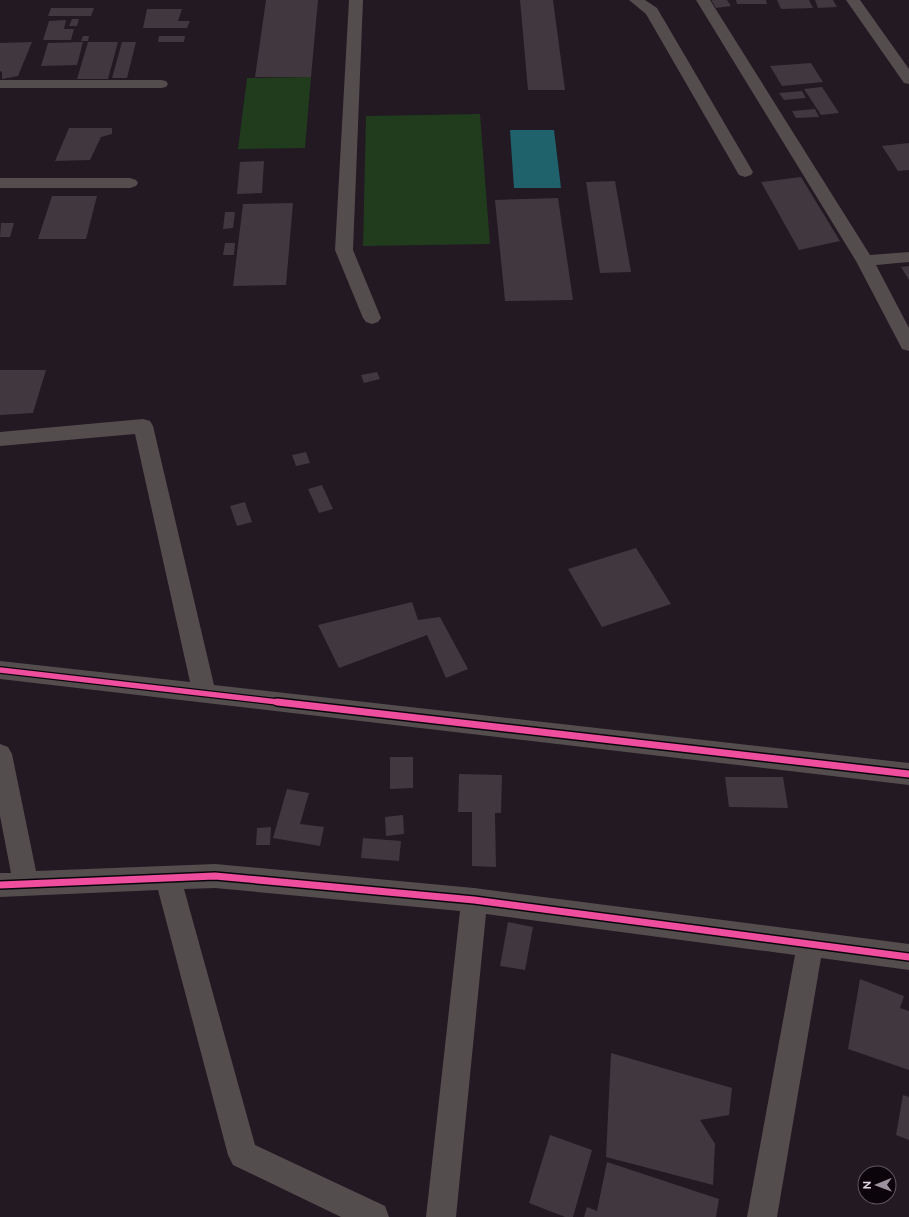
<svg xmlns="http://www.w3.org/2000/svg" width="909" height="1217" viewBox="0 0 909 1217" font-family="Raleway,sans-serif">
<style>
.green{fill:#213b1d}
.water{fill:#1f626c}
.building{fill:#40373f}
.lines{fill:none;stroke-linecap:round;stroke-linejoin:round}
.minor{fill:#544d4e;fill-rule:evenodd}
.cycleway-far1-casing{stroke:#0b050b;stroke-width:8}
.cycleway-casing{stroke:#0b050b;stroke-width:10}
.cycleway-far1{stroke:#ef4d9e;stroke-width:5.5}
.cycleway{stroke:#ef4d9e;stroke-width:7}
</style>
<rect width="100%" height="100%" fill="#221923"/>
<path class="green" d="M311,77L305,148L238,149L247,78Z
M480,114L490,244L363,246L366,116Z"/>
<path class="water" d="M510,130H554L561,188H514Z"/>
<path class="building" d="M266,0H318L311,77H255Z
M520,0H553L565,90H528Z
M711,0H727L731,6L716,8Z
M736,0H766L767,4H737Z
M777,0H809L813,8L781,9Z
M815,0H833L837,7L818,8Z
M51,8H94L91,16H48Z
M147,9H182L178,21H190L187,28H143Z
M72,19H79L77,26H69Z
M66,20L64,29H74L71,40H43L49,21Z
M83,36H89L88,41H81Z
M159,36H185L184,42H158Z
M32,42L18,76L2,79V72L0,71V43Z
M83,42L77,65L41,66L48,43Z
M88,42H118L108,79H77Z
M122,42H136L127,78H112Z
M811,63L823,82L782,86L770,66Z
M822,87L839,113L821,115L804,89Z
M802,91L806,98L784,100L779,93Z
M815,109L819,117L796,118L792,111Z
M69,128H112V134L101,137L90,160L55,161Z
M909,143V170L898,171L882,146Z
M264,161L262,193L237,194L240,162Z
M801,177L840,241L799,250L761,182Z
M615,181L631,272L600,273L586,182Z
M52,196H97L86,239H38Z
M558,198L573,300L505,301L495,200Z
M293,203L286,285L233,286L243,204Z
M225,212H235L233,228L223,229Z
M1,223H14L10,237H0Z
M225,243H235L234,255H223Z
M909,266V280L901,267Z
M0,370H46L33,413L0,415Z
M377,372L380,379L364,383L361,375Z
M306,452L310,463L296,466L292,455Z
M322,485L333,509L319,513L308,489Z
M245,502L252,522L237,526L230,506Z
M636,548L671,604L602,627L568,569Z
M412,602L418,620L440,617L468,669L446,678L427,635L339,668L318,625Z
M390,757H413V788L390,789Z
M459,774L502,775L501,813H495L496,867L472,866V812H458Z
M725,777H783L788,808L729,807Z
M287,789L309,793L300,824L324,827L320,846L273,838Z
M403,815L404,834L386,836L385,817Z
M271,827L270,845H256L257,828Z
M363,838L401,841L399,861L361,858Z
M508,922L533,927L525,970L500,966Z
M860,979L904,996L900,1008L909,1011V1070L848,1049Z
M611,1053L732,1088L729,1115L700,1120L715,1144L713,1185L606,1157Z
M903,1095L909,1097V1140L896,1135Z
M550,1135L592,1150L573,1217H565L529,1203Z
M607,1162L719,1199L716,1217H584L587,1207L597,1211Z"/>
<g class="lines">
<path class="minor" d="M349,0H363L353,250L381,318L378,322L372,324L366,322L363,318L335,250Z
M629,0H645L657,8L753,172L751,175L745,177L739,175L646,14Z
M696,0H710L870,255L909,252V262L876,265L909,328V351L902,349L900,345L856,261Z
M846,0H860L909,69V84L904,83Z
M0,80H161L166,81L168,84L166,87L161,88H0Z
M0,178H130L136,180L138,183L136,186L130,188H0Z
M143,419L150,421L153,426L214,685L909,763V785L0,679V661L190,682L135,434L0,446V432Z
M0,744L8,747L12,754L36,871L215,864L474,888L909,944V970L821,958L777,1217H747L795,955L486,914L456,1217H426L460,911L215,888L184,889L255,1145L385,1206L389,1217H341L233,1165L228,1155L158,890L0,897V873H11L0,816Z"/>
<g class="cycleway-far1-casing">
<path id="cycleway-far1" d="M0,670L286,703"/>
</g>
<g class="cycleway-casing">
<path id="cycleway" d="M277,702L909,774
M0,885L215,876L474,900L909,957"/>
</g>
<use href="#cycleway-far1" class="cycleway-far1"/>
<use href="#cycleway" class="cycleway"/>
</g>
<g transform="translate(877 1185) rotate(269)"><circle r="19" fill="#0b050b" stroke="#5f5760"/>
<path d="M0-3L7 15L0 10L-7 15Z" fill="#9c929d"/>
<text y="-6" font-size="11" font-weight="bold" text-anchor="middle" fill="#ded3df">N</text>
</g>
</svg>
